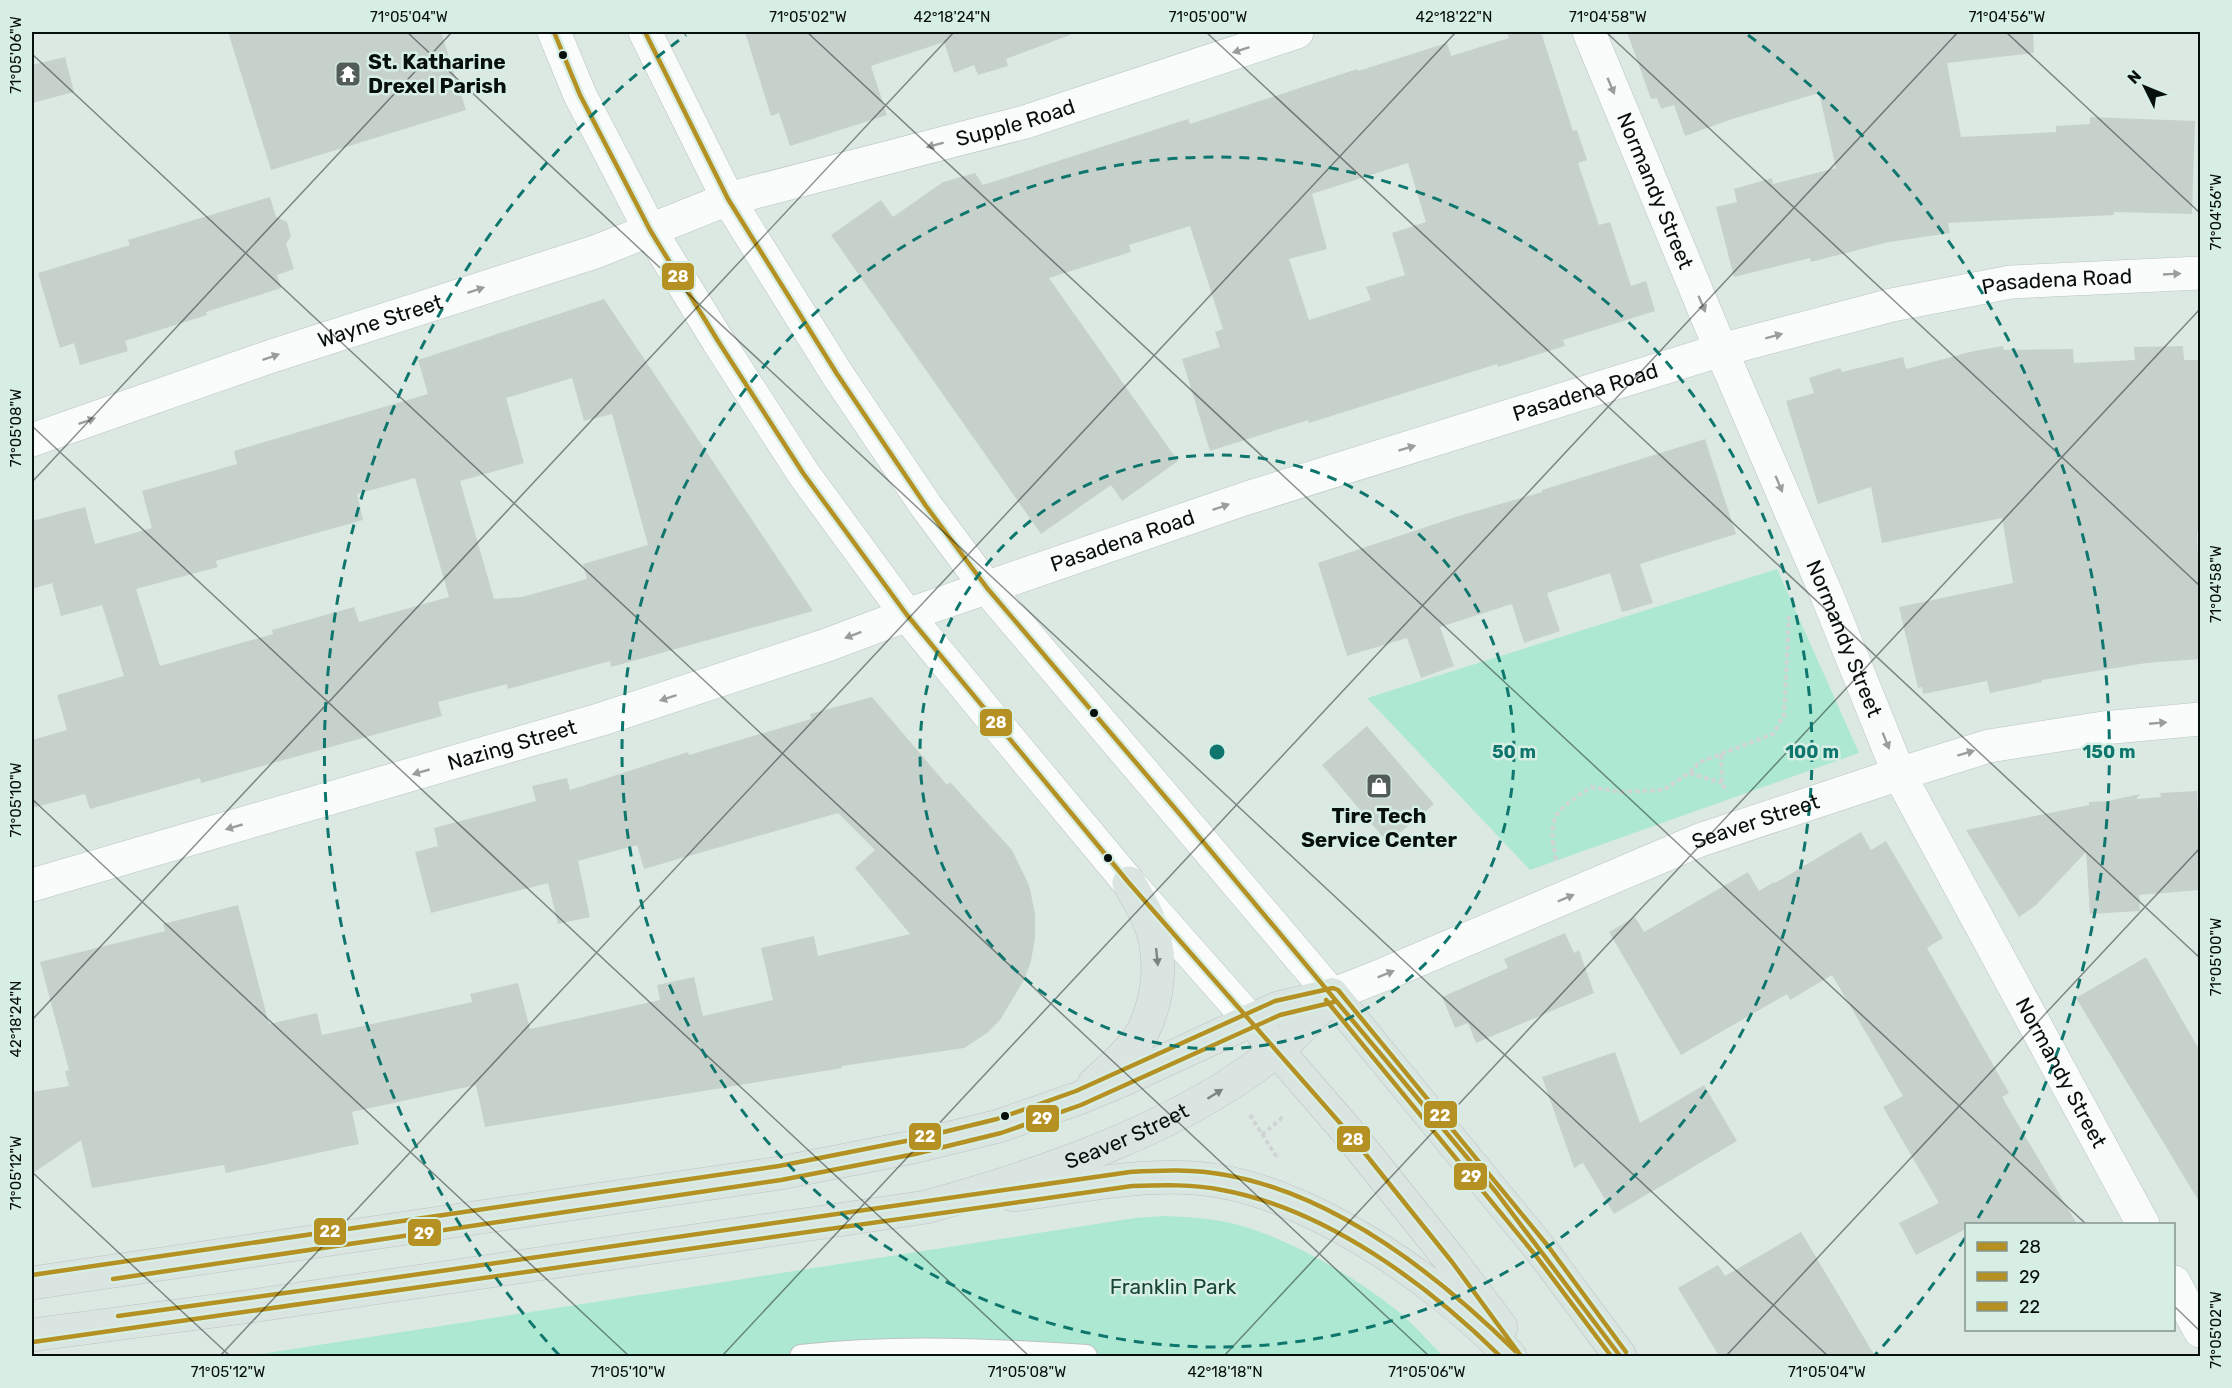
<svg xmlns="http://www.w3.org/2000/svg" width="2232" height="1388" viewBox="0 0 2232 1388" font-family="Rubik,sans-serif">
<style>
.green{fill:#ade8d2}
.building{fill:#c6d1cc;fill-rule:evenodd}
.lines{fill:none;stroke-linecap:round;stroke-linejoin:round}
.service-casing{stroke:#b9c4bf;stroke-width:24}
.minor-casing{stroke:#b9c4bf;stroke-width:34}
.secondary-casing{stroke:#b9c4bf;stroke-width:34}
.primary-casing{stroke:#bcc3c0;stroke-width:34}
.path{stroke:#cfd4d2;stroke-width:4;stroke-dasharray:4.5 3;stroke-linecap:butt}
.service{stroke:#fafcfb;stroke-width:22}
.minor{stroke:#fafcfb;stroke-width:33}
.secondary{stroke:#fafcfb;stroke-width:33}
.primary{stroke:#dae4e0;stroke-width:33}
.bus-1-casing{stroke:#d7eee4;stroke-width:9}
.bus-2-casing{stroke:#d7eee4;stroke-width:9}
.bus-3-casing{stroke:#d7eee4;stroke-width:9}
.bus-1{stroke:#b59023;stroke-width:4.5}
.bus-2{stroke:#b59023;stroke-width:4.5}
.bus-3{stroke:#b59023;stroke-width:4.5}
.oneway{fill:#999e9c}
.oneway2{fill:#7c8581}
.ticks{fill:none;stroke:#08100d;stroke-width:1.5;stroke-opacity:0.45}
.ring{fill:none;stroke:#0f766e;stroke-width:3;stroke-dasharray:10 8}
.bus-dot{fill:#08100d;stroke:#d7eee4;stroke-width:2}
.labels{text-anchor:middle;stroke-width:5;stroke-linejoin:round;paint-order:stroke}
.poi-label{font-size:21px;font-weight:bold;fill:#08100d;stroke:#d7eee4;text-anchor:start}
.street-label{font-size:21px;fill:#08100d;stroke:#d7eee4}
.park-label{font-size:21px;fill:#184536;stroke:#d7eee4}
.centre{fill:#0f766e;stroke:#d7eee4;stroke-width:3}
.ring-label{font-size:18px;text-anchor:middle;font-weight:bold;fill:#0f766e;stroke:#d7eee4;stroke-width:5;stroke-linejoin:round;paint-order:stroke}
.line-badge{stroke:#d7eee4;stroke-width:2}
.badge-label{font-size:16px;text-anchor:middle;font-weight:bold;fill:#fff}
.neatline{fill:none;stroke:#08100d;stroke-width:2}
.ticks-label{font-size:15px;text-anchor:middle;fill:#08100d}
</style>
<rect width="100%" height="100%" fill="#dce9e3"/>
<path class="green" d="M1777,569L1859,753L1530,870L1367,698Z
M1165,1216C1192,1217 1220,1219 1246,1227C1296,1243 1353,1276 1394,1308C1412,1322 1427,1340 1443,1356H248L1135,1218Z"/>
<path class="building" d="M228,32H441L466,110L271,170Z
M745,32H1070V35L1006,59L1008,66L978,75L974,65L954,73L944,42L871,66L887,115L790,146L779,113L771,116Z
M1507,32H1541L1573,131L1577,130L1587,160L1578,163L1599,225L1610,222L1631,286L1646,281L1655,311L1563,340L1565,346L1498,367L1497,364L1309,423L1308,420L1210,451L1182,359L1220,347L1215,332L1223,329L1190,226L1129,245L1131,252L1049,278L1178,461L1122,501L1111,485L1041,534L831,235L881,200L893,217L943,182L975,173L983,185L1188,119L1190,124L1357,69L1358,71L1447,43L1451,56L1509,38ZM1408,163L1426,222L1392,233L1405,275L1366,287L1371,300L1309,320L1289,259L1327,249L1312,194Z
M1627,32H2033L2034,53L1947,63L1961,137L2056,132V126L2090,124V117L2195,121L2192,214L2114,212V215L1948,223L1950,233L1889,242L1811,262L1810,258L1734,277L1716,207L1737,202L1734,189L1772,178L1773,184L1836,168L1819,93L1732,119L1685,136L1674,105L1661,109L1657,98L1651,99Z
M65,57L74,92L32,103V65Z
M270,197L276,217L287,222L291,236L286,244L294,269L277,275L281,288L206,312L207,315L125,341L128,351L80,365L74,343L60,348L38,273L130,245L128,240Z
M604,299L813,611L611,667L610,661L508,689L507,684L438,702L442,716L201,783L200,778L90,809L85,794L32,808V740L67,730L57,695L124,676L102,605L61,616L52,583L32,589V521L85,507L95,544L152,528L142,491L237,464L234,451L428,394L418,360ZM572,378L584,421L612,414L648,545L583,564L587,579L522,597L494,599L460,481L524,463L506,398ZM415,478L449,597L359,622L354,607L272,630L273,634L160,666L136,589L218,567L216,561L363,520L357,494Z
M2003,346L2004,350L2073,349L2074,363L2135,360L2134,347L2183,346L2184,360H2200V533H2197L2200,604V659L2146,663L2042,680V682L1990,693L1987,681L1923,694L1922,687L1918,688L1899,607L2013,583L2002,518L1882,543L1871,487L1818,504L1786,401L1814,393L1809,378L1840,368L1842,372L1903,357L1906,369L1974,351Z
M1705,439L1736,534L1640,564L1653,603L1622,612L1610,573L1547,593L1560,631L1524,643L1512,604L1440,627L1454,666L1421,678L1407,638L1347,656L1318,563L1462,515L1542,492V490Z
M872,697L947,785L950,782L1012,850L1029,885L1035,913V938L1031,961L1024,980L1000,1020L986,1034L964,1048L842,1066V1068L485,1127L476,1085L352,1112L359,1144L226,1173L224,1165L92,1188L81,1140L32,1174V1092L69,1086L65,1071L69,1070L40,962L165,931L163,924L238,905L269,1024L317,1013L322,1035L472,1002L470,994L518,983L530,1029L660,1000L657,985L694,977L703,1016L773,1000L761,948L814,936L818,956L910,934L855,868L875,850L838,813L644,869L637,845L578,861L590,917L558,924L548,883L431,913L415,852L438,846L434,828L536,801L532,786L567,778L570,790L688,752L689,755L811,719L810,714Z
M1367,726L1434,804L1388,843L1322,765Z
M2197,791L2198,814L2200,813V890L2139,895L2140,911L2090,914L2086,852L2036,905L2019,917L1966,830L2089,805V802L2108,801L2140,794L2136,799L2161,797L2160,793Z
M1861,832L1871,850L1886,841L1943,938L1927,948L2009,1093L2002,1097L2077,1224H1966V1229L1916,1255L1899,1223L1939,1203L1883,1107L1903,1096L1832,975L1790,1000L1787,994L1681,1055L1609,932L1635,917L1644,932L1748,872L1759,891L1774,882L1775,883Z
M1565,933L1574,953L1579,950L1594,993L1476,1043L1468,1023L1455,1028L1442,997L1508,968L1504,959Z
M2146,957L2200,1051V1203L2076,998Z
M1615,1052L1640,1123L1704,1085L1737,1141L1614,1214L1583,1163L1574,1168L1542,1077Z
M1801,1232L1875,1356H1719L1678,1288L1718,1265L1725,1276Z"/>
<g class="lines">
<g class="service-casing">
<path id="service" d="M801,1356C896,1345 992,1350 1086,1356"/>
</g>
<g class="minor-casing">
<g id="minor">
<path id="s1" d="M1589,32L1721,350L1826,593L1899,774L2143,1224"/>
<path id="s2" d="M32,440L272,356L595,252L728,199L1025,122L1297,32"/>
<path id="s3" d="M32,885L602,719L827,645L907,615L1247,498L1721,350L1892,305L2011,282L2200,273"/>
<path id="s4" d="M1332,995L1385,974L1700,840L1899,774L1989,746L2103,728L2200,719"/>
<path d="M2174,1282L2200,1331"/>
</g>
</g>
<g class="secondary-casing">
<path id="secondary" d="M554,32L580,95L650,230L718,341L803,473L907,615L985,710L1129,883L1250,1020
M645,32L728,199L837,374L926,506L987,588L1332,995"/>
</g>
<g class="primary-casing">
<g id="primary">
<path d="M1332,995L1542,1251L1620,1356"/>
<path d="M1263,1034L1347,1131L1452,1262L1501,1327"/>
<path d="M1094,1084C1108,1071 1132,1051 1142,1033C1160,998 1164,953 1147,916C1142,905 1135,894 1129,883"/>
<path d="M1014,1195C1074,1187 1135,1174 1195,1178C1302,1186 1438,1279 1510,1356"/>
<path d="M32,1283L780,1173L913,1147L999,1126L1079,1098L1120,1081L1278,1008L1332,995"/>
<path id="s5" d="M32,1335L252,1306L926,1207C1042,1175 1184,1127 1277,1050C1297,1034 1314,1014 1332,995"/>
</g>
</g>
<path class="path" d="M1721,755L1722,783L1727,792
M1690,773L1722,783
M1556,860C1547,815 1554,812 1591,787L1621,792L1663,790L1689,773L1700,762L1773,734L1784,715L1789,616
M1250,1115L1276,1156L1275,1159
M1262,1135L1284,1116"/>
<use href="#service" class="service"/>
<use href="#minor" class="minor"/>
<use href="#secondary" class="secondary"/>
<use href="#primary" class="primary"/>
<g class="bus-1-casing">
<path id="bus-1" d="M554,32L580,95L650,230L718,341L803,473L907,615L1129,883L1347,1131L1452,1262L1521,1356
M645,32L728,199L837,374L926,506L987,588L1184,819L1496,1192L1620,1356"/>
</g>
<g class="bus-2-casing">
<path id="bus-2" d="M1326,1000L1536,1256L1611,1356
M113,1279L781,1180L915,1154L1001,1133L1081,1105L1280,1015L1334,1002
M33,1342L1132,1186C1162,1185 1193,1184 1222,1190C1326,1209 1427,1284 1500,1356"/>
</g>
<g class="bus-3-casing">
<path id="bus-3" d="M32,1275L779,1166L911,1140L997,1119L1076,1091L1275,1001L1333,988L1338,990L1548,1246L1626,1352
M118,1316L371,1281L1130,1172C1162,1170 1194,1169 1226,1175C1335,1195 1438,1275 1515,1351"/>
</g>
<use href="#bus-1" class="bus-1"/>
<use href="#bus-2" class="bus-2"/>
<use href="#bus-3" class="bus-3"/>
</g>
<defs><path id="oneway-solid" d="M-6-.8H1V-3.2L6.5 0L1 3.2V.8H-6Z" transform="scale(1.5)"/></defs>
<g class="oneway">
<use href="#oneway-solid" transform="translate(1241 50) rotate(162)"/>
<use href="#oneway-solid" transform="translate(1611 86) rotate(67)"/>
<use href="#oneway-solid" transform="translate(935 145) rotate(165)"/>
<use href="#oneway-solid" transform="translate(2172 274) rotate(-3)"/>
<use href="#oneway-solid" transform="translate(476 290) rotate(-18)"/>
<use href="#oneway-solid" transform="translate(1702 304) rotate(67)"/>
<use href="#oneway-solid" transform="translate(1774 336) rotate(-15)"/>
<use href="#oneway-solid" transform="translate(271 357) rotate(-19)"/>
<use href="#oneway-solid" transform="translate(87 421) rotate(-19)"/>
<use href="#oneway-solid" transform="translate(1407 448) rotate(-17)"/>
<use href="#oneway-solid" transform="translate(1779 484) rotate(67)"/>
<use href="#oneway-solid" transform="translate(1221 507) rotate(-19)"/>
<use href="#oneway-solid" transform="translate(853 635) rotate(159)"/>
<use href="#oneway-solid" transform="translate(668 698) rotate(162)"/>
<use href="#oneway-solid" transform="translate(2158 723) rotate(-5)"/>
<use href="#oneway-solid" transform="translate(1886 741) rotate(68)"/>
<use href="#oneway-solid" transform="translate(1966 753) rotate(-17)"/>
<use href="#oneway-solid" transform="translate(421 772) rotate(164)"/>
<use href="#oneway-solid" transform="translate(234 827) rotate(164)"/>
<use href="#oneway-solid" transform="translate(1566 898) rotate(-23)"/>
<use href="#oneway-solid" transform="translate(1386 974) rotate(-22)"/>
</g>
<g class="oneway2">
<use href="#oneway-solid" transform="translate(1157 957) rotate(84)"/>
<use href="#oneway-solid" transform="translate(1215 1094) rotate(-32)"/>
</g>
<path class="ticks" d="M407,32L1828,1356M807,32L2086,1224M1206,32L2200,958M1606,32L2200,586M2006,32L2200,213M32,54L1429,1356M32,426L1029,1356M32,482L452,32M32,799L629,1356M32,1020L954,32M32,1172L230,1356M2174,1306L2200,1331M220,1356L1456,32M722,1356L1958,32M1224,1356L2200,309M1726,1356L2200,848"/>
<g class="ring">
<circle cx="1217" cy="752" r="297"/>
<circle cx="1217" cy="752" r="595"/>
<path d="M1965 1238A892 892 0 0 1 1875 1355M559 1355A892 892 0 0 1 686 35M1748 35A892 892 0 0 1 1978 1218"/>
</g>
<defs>
<g id="temple-square" transform="scale(1.35)"><rect x="-9" y="-9" width="18" height="18" rx="4" fill="#525c58" stroke="#d7eee4"/><path d="M0-6L5-2H3V0L6.5 2.5H4V6H1.5V3h-3V6H-4V2.5H-6.5L-3 0V-2H-5Z" fill="#fff"/></g>
<g id="shop-square" transform="scale(1.35)"><rect x="-9" y="-9" width="18" height="18" rx="4" fill="#525c58" stroke="#d7eee4"/><path d="M-5-2.5h2.3a2.7 3.5 0 0 1 5.4 0H5L5.5 6h-11ZM-1.5-2.5h3a1.5 2.3 0 0 0-3 0Z" fill="#fff"/></g>
</defs>
<g fill-rule="evenodd">
<use href="#temple-square" x="348" y="74"/>
<use href="#shop-square" x="1379" y="786"/>
</g>
<g class="bus-dot">
<circle cx="563" cy="55" r="5"/>
<circle cx="1094" cy="713" r="5"/>
<circle cx="1108" cy="858" r="5"/>
<circle cx="1005" cy="1116" r="5"/>
</g>
<g class="labels">
<g class="poi-label">
<text x="368" y="69">St. Katharine<tspan x="368" dy="24">Drexel Parish</tspan></text>
<text x="1379" y="823" text-anchor="middle">Tire Tech<tspan x="1379" dy="24">Service Center</tspan></text>
</g>
<g class="street-label">
<text dy="7" stroke="none"><textPath href="#s2" startOffset="1034">Supple Road</textPath></text>
<text dy="7" stroke="none"><textPath href="#s1" startOffset="172">Normandy Street</textPath></text>
<text dy="7" stroke="none"><textPath href="#s3" startOffset="2116">Pasadena Road</textPath></text>
<text dy="7" stroke="none"><textPath href="#s2" startOffset="368">Wayne Street</textPath></text>
<text dy="7" stroke="none"><textPath href="#s3" startOffset="1630">Pasadena Road</textPath></text>
<text dy="7" stroke="none"><textPath href="#s3" startOffset="1144">Pasadena Road</textPath></text>
<text dy="7" stroke="none"><textPath href="#s1" startOffset="658">Normandy Street</textPath></text>
<text dy="7" stroke="none"><textPath href="#s3" startOffset="500">Nazing Street</textPath></text>
<text dy="7" stroke="none"><textPath href="#s4" startOffset="458">Seaver Street</textPath></text>
<text dy="7" stroke="none"><textPath href="#s1" startOffset="1144">Normandy Street</textPath></text>
<text dy="7" stroke="none"><textPath href="#s5" startOffset="1116">Seaver Street</textPath></text>
</g>
<g class="park-label">
<text x="1173" y="1294">Franklin Park</text>
</g>
</g>
<circle cx="1217" cy="752" r="9" class="centre"/>
<g class="ring-label">
<text x="1514" y="758">50 m</text>
<text x="1812" y="758">100 m</text>
<text x="2109" y="758">150 m</text>
</g>
<g class="line-badge">
<rect x="661" y="262" width="34" height="29" rx="6" fill="#b59023"/>
<rect x="979" y="708" width="34" height="29" rx="6" fill="#b59023"/>
<rect x="1423" y="1100" width="35" height="29" rx="6" fill="#b59023"/>
<rect x="1025" y="1104" width="35" height="29" rx="6" fill="#b59023"/>
<rect x="908" y="1122" width="34" height="29" rx="6" fill="#b59023"/>
<rect x="1336" y="1125" width="35" height="28" rx="6" fill="#b59023"/>
<rect x="1453" y="1162" width="35" height="29" rx="6" fill="#b59023"/>
<rect x="313" y="1217" width="34" height="29" rx="6" fill="#b59023"/>
<rect x="407" y="1218" width="35" height="29" rx="6" fill="#b59023"/>
</g>
<g class="badge-label">
<text x="678" y="282">28</text>
<text x="996" y="728">28</text>
<text x="1440" y="1121">22</text>
<text x="1042" y="1124">29</text>
<text x="925" y="1142">22</text>
<text x="1353" y="1145">28</text>
<text x="1471" y="1182">29</text>
<text x="330" y="1237">22</text>
<text x="424" y="1239">29</text>
</g>
<rect width="2232" height="1388" fill="none" stroke="#d7eee4" stroke-width="66"/>
<rect x="1965" y="1223" width="210" height="108" fill="#d7eee4" stroke="#84958e" stroke-width="1.5"/>
<rect x="1977" y="1242" width="30" height="9" fill="#b59023" stroke="#84958e" stroke-width="1.5"/>
<text x="2019" y="1253" font-size="18" fill="#08100d">28</text>
<rect x="1977" y="1272" width="30" height="9" fill="#b59023" stroke="#84958e" stroke-width="1.5"/>
<text x="2019" y="1283" font-size="18" fill="#08100d">29</text>
<rect x="1977" y="1302" width="30" height="9" fill="#b59023" stroke="#84958e" stroke-width="1.5"/>
<text x="2019" y="1313" font-size="18" fill="#08100d">22</text>
<g transform="translate(2145 87) rotate(313)" stroke="#d7eee4" stroke-width="4.5" paint-order="stroke">
<path d="M0-4.5L10 22L0 15L-10 22Z" fill="#08100d"/>
<text y="-9" font-size="16" font-weight="bold" text-anchor="middle" fill="#08100d">N</text>
</g>
<rect x="33" y="33" width="2166" height="1322" class="neatline"/>
<g class="ticks-label">
<text x="409" y="22">71°05'04"W</text>
<text x="808" y="22">71°05'02"W</text>
<text x="952" y="22">42°18'24"N</text>
<text x="1208" y="22">71°05'00"W</text>
<text x="1454" y="22">42°18'22"N</text>
<text x="1608" y="22">71°04'58"W</text>
<text x="2007" y="22">71°04'56"W</text>
<text transform="translate(16 55) rotate(-90)" y="5">71°05'06"W</text>
<text transform="translate(2216 212) rotate(-90)" y="5">71°04'56"W</text>
<text transform="translate(16 428) rotate(-90)" y="5">71°05'08"W</text>
<text transform="translate(2216 584) rotate(-90)" y="5">71°04'58"W</text>
<text transform="translate(16 800) rotate(-90)" y="5">71°05'10"W</text>
<text transform="translate(2216 957) rotate(-90)" y="5">71°05'00"W</text>
<text transform="translate(16 1019) rotate(-90)" y="5">42°18'24"N</text>
<text transform="translate(16 1173) rotate(-90)" y="5">71°05'12"W</text>
<text transform="translate(2216 1330) rotate(-90)" y="5">71°05'02"W</text>
<text x="228" y="1377">71°05'12"W</text>
<text x="628" y="1377">71°05'10"W</text>
<text x="1027" y="1377">71°05'08"W</text>
<text x="1225" y="1377">42°18'18"N</text>
<text x="1427" y="1377">71°05'06"W</text>
<text x="1827" y="1377">71°05'04"W</text>
</g>
</svg>
